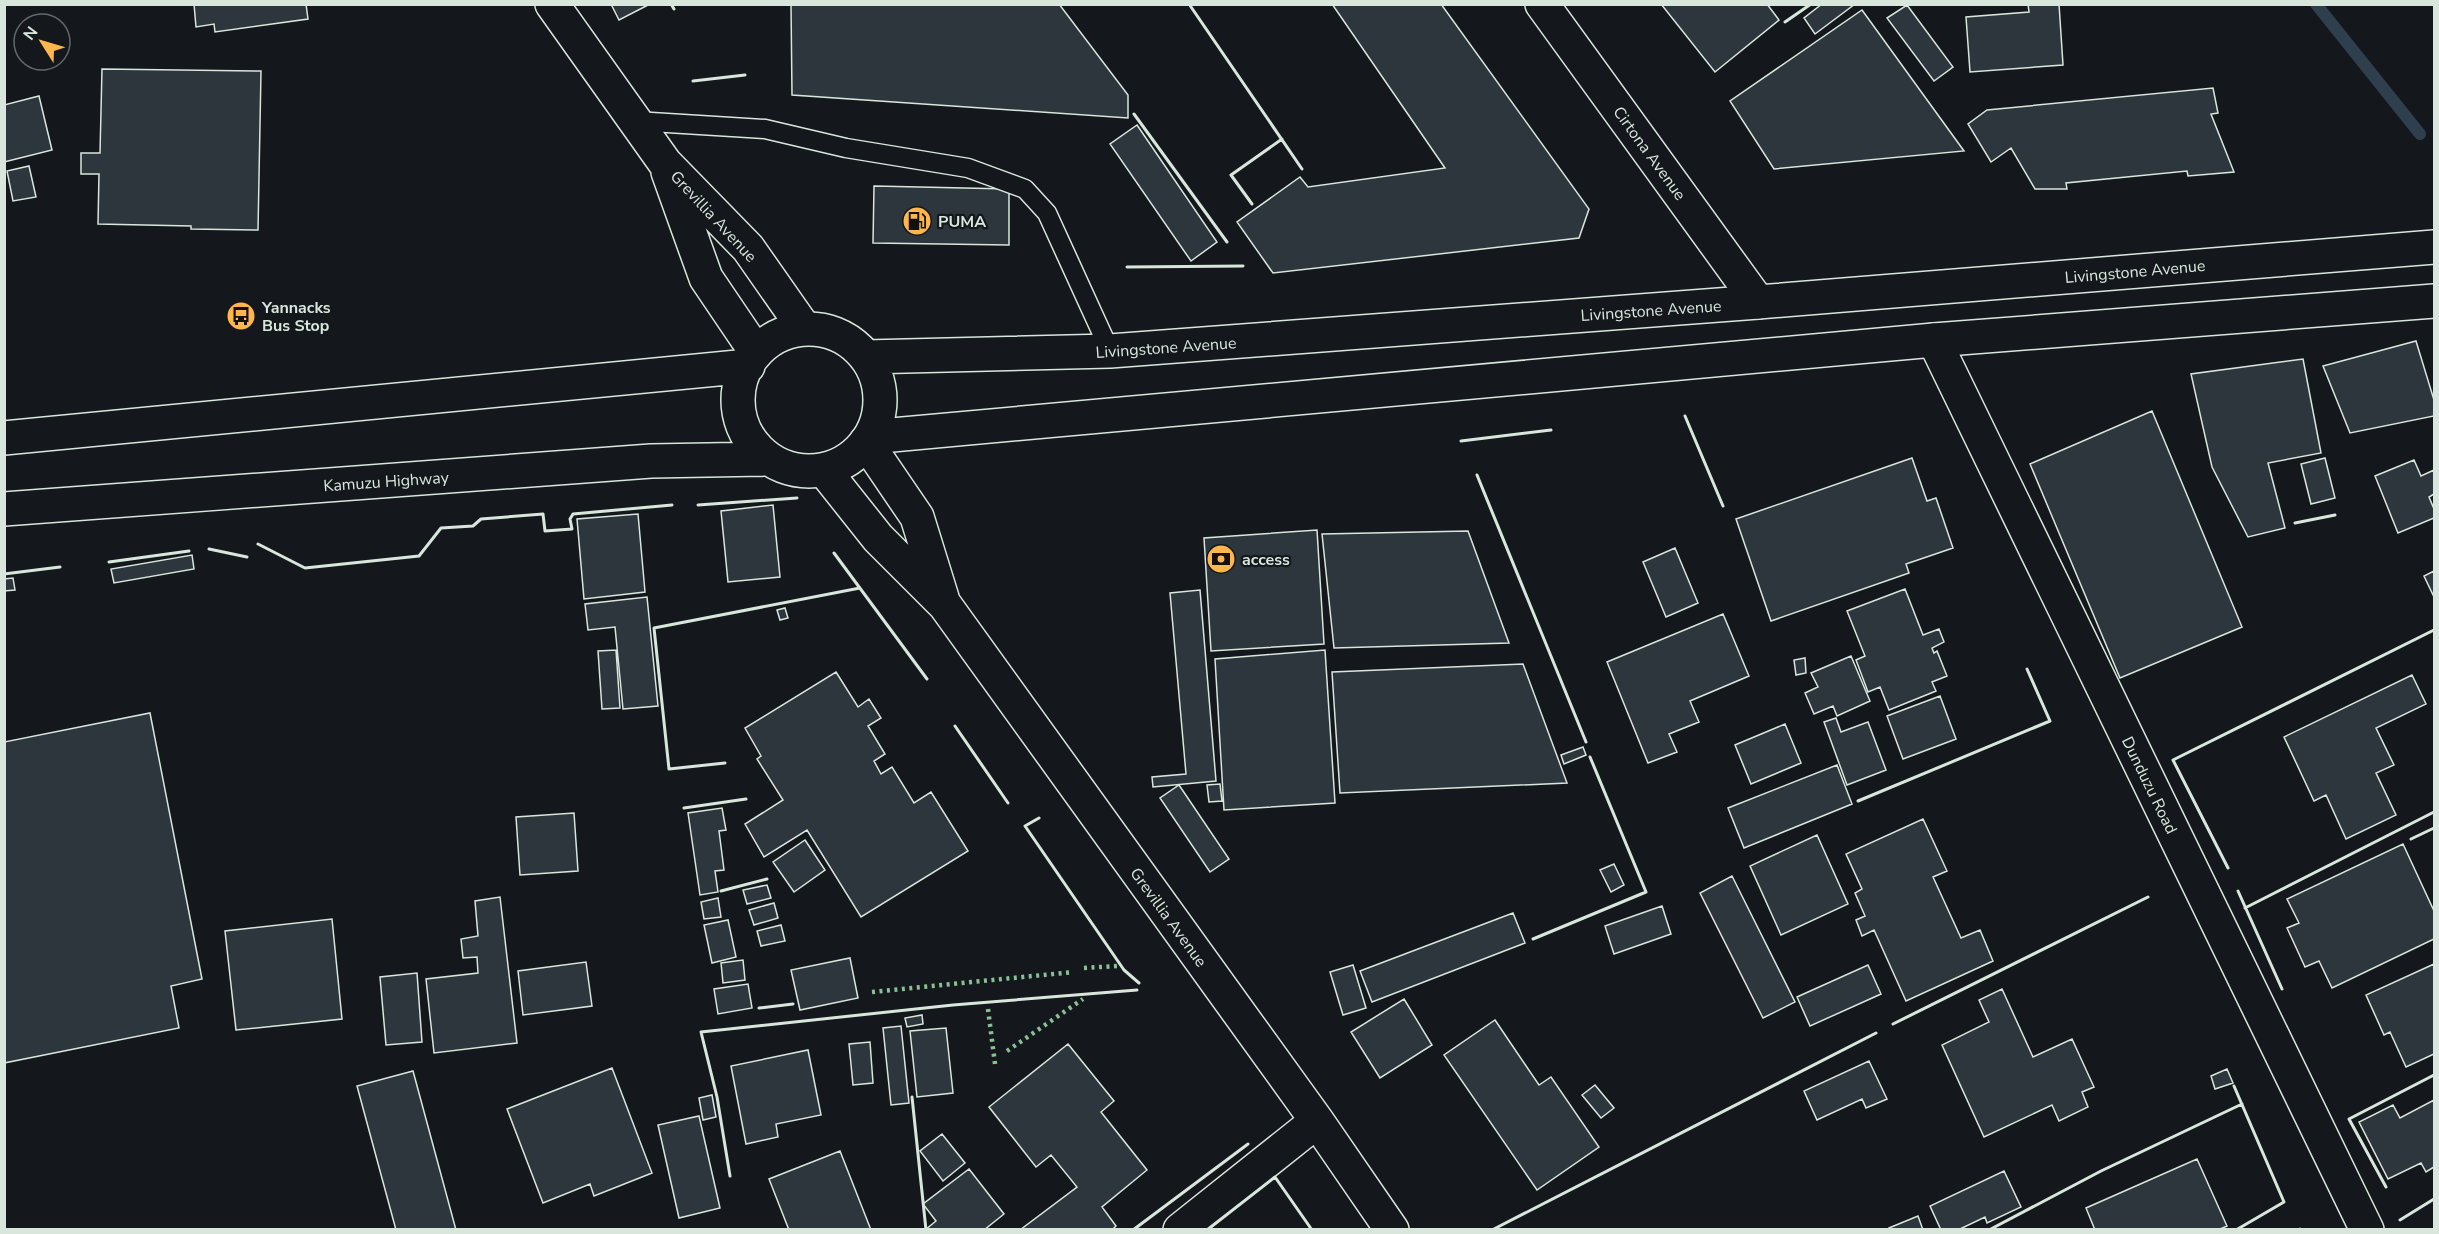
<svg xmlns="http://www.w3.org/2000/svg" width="2439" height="1234" viewBox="0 0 2439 1234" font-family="'Nunito Sans',sans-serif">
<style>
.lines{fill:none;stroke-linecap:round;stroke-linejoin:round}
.stream{stroke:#2f3f4d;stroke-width:12}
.building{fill:#2c363c;stroke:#d8e6dc;stroke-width:1.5}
.service-casing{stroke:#d8e6dc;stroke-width:21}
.minor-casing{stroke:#d8e6dc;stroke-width:36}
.trunk-casing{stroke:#d8e6dc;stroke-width:36}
.service{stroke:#14181c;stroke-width:18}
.minor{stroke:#14181c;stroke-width:33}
.trunk{stroke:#14181c;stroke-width:33}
.hedge{stroke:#8ac095;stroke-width:4.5;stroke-dasharray:3 4.5;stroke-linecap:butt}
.wall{stroke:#d8e6dc;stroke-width:3}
.labels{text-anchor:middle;stroke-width:4.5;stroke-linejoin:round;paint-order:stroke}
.street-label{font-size:16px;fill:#d8e6dc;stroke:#14181c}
.poi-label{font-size:16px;font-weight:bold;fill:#d8e6dc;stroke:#14181c;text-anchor:start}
</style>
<rect width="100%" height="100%" fill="#14181c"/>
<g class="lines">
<path class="stream" d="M2316,4L2420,134"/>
</g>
<path class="building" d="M194,4H306L308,19L215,32L214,24L196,27Z
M611,4H650L619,20Z
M791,4H1059L1128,95V118L792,95Z
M1332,4H1441L1589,209L1579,238L1273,273L1237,222L1300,177L1308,187L1445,168Z
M1661,4H1767L1779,20L1715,72Z
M1822,4H1855L1815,34L1804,18Z
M2028,4H2059L2063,65L1970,72L1966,17L2029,12Z
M1907,5L1953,67L1934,81L1887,18Z
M1862,10L1964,151L1774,169L1730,101Z
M102,69L261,71L258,230L191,229V226L98,224L99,174H81V153H100Z
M2213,88L2218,113L2211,114L2234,172L2188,176L2187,171L2066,183L2067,189H2035L2011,148L1991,162L1968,124L1987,110Z
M39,96L52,150L4,162V105Z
M1137,125L1217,242L1191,261L1110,144Z
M29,166L36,197L13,201L7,171Z
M874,186L1009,189V245L873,243Z
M2416,341L2434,400V416L2350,433L2323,366Z
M2303,359L2321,453L2268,463L2285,528L2248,537L2212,467L2191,374Z
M2152,411L2242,627L2120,678L2030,464Z
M1912,458L1927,501L1936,498L1953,548L1906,564L1909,573L1771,621L1736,519Z
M2325,458L2335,498L2311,504L2301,464Z
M2414,460L2421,476L2434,470V494L2429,497L2434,509V518L2398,533L2375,476Z
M773,505L780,577L728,582L721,511Z
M638,514L645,592L584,599L577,519Z
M1317,530L1324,644L1211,651L1204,538Z
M1468,531L1509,643L1334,648L1322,534Z
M1675,548L1698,603L1666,617L1643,562Z
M192,555L194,569L114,583L111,569Z
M2434,571V597L2424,576Z
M13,578L15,590L4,591V579Z
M1905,589L1923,635L1939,629L1944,642L1932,648L1934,653L1937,651L1947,676L1932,682L1936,691L1889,710L1880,687L1868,692L1856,660L1865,656L1847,611Z
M1200,590L1216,781L1153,787L1152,777L1186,774L1170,593Z
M647,597L658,706L623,709L615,627L588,630L585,604Z
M785,608L788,618L780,620L777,610Z
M1723,614L1749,676L1690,701L1699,722L1669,734L1677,752L1648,763L1607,662Z
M616,650L620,708L602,709L598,651Z
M1325,650L1335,803L1224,810L1215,659Z
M1851,656L1870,701L1837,716L1833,706L1814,714L1805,693L1818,687L1811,673Z
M1805,658L1806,673L1796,675L1794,660Z
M1523,664L1567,783L1340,793L1332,672Z
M836,672L858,707L869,699L881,718L868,726L885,754L874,761L881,774L892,767L914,803L931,792L968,851L861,917L807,830L764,857L745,824L783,800L757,759L761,756L745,728Z
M2412,675L2426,704L2376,728L2394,765L2376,773L2396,815L2346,839L2326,795L2314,801L2284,737Z
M1940,696L1956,739L1903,759L1887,716Z
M150,713L202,979L171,986L179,1028L4,1063V742Z
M1836,718L1841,732L1868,722L1886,770L1847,785L1824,722Z
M1785,724L1801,763L1751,784L1735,745Z
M1583,747L1586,755L1564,764L1561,755Z
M1837,765L1852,804L1744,848L1728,808Z
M1220,784L1222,801L1209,802L1207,785Z
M1179,785L1229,859L1210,872L1160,798Z
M722,808L726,830L719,831L724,870L715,871L718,892L700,895L688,813Z
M574,813L578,871L520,875L516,817Z
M1923,819L1947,871L1933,877L1961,938L1980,930L1993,961L1906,1001L1874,930L1862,936L1856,920L1865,916L1855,893L1862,889L1846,854Z
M1817,835L1848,904L1781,935L1750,866Z
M805,840L825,870L794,892L773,862Z
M2403,844L2434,911V939L2332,988L2319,961L2305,967L2287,928L2299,923L2287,899Z
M1614,864L1624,885L1611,892L1600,870Z
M1732,876L1795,1002L1763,1018L1700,893Z
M767,885L771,898L747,904L743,890Z
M500,897L517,1043L434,1053L426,979L478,973L477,957L463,958L461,939L478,936L475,901Z
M718,898L721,917L704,919L701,902Z
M774,903L778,918L754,925L749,910Z
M1662,906L1671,934L1614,954L1605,926Z
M1513,913L1525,943L1372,1002L1360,971Z
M332,919L342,1019L236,1030L225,931Z
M728,920L736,957L712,963L704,925Z
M781,925L785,941L761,946L757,931Z
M850,958L858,998L800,1010L791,970Z
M743,960L745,980L723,983L721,963Z
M586,962L592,1006L523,1015L518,971Z
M2434,964V1054L2406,1067L2390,1032L2384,1035L2366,995Z
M1353,965L1366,1008L1343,1015L1330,972Z
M1868,965L1881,994L1810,1026L1797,997Z
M417,973L422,1042L386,1045L380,977Z
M748,984L752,1008L718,1014L714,989Z
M2002,989L2033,1057L2072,1039L2094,1087L2082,1092L2088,1107L2059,1121L2052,1105L1984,1137L1942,1045L1989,1022L1979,1000Z
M1404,999L1432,1045L1380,1078L1351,1032Z
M922,1015L923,1024L907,1027L905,1018Z
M1495,1020L1539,1085L1551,1077L1599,1147L1537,1190L1444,1055Z
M901,1026L909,1103L891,1105L883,1028Z
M946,1028L953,1093L917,1097L910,1031Z
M870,1042L873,1083L853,1085L849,1044Z
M1068,1044L1114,1101L1101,1112L1147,1170L1102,1207L1116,1226L1112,1230H1020L1077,1187L1051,1155L1036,1167L989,1107Z
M808,1050L821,1115L776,1124L778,1137L746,1144L731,1066Z
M1869,1061L1887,1099L1866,1108L1862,1099L1817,1120L1804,1091Z
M612,1068L652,1173L594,1196L590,1184L543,1203L507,1109Z
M2227,1069L2233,1083L2215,1089L2211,1076Z
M413,1071L456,1230H396L357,1086Z
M1595,1085L1614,1108L1601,1118L1582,1095Z
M712,1095L716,1117L703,1120L699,1098Z
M2434,1100V1167L2426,1172L2421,1163L2388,1179L2359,1122L2393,1105L2400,1118Z
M699,1116L720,1208L679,1218L658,1125Z
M942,1134L965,1163L943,1181L920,1151Z
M840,1151L871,1230H789L769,1179Z
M2197,1159L2227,1226L2218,1230H2095L2086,1208Z
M969,1169L1004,1214L984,1230H925L936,1221L923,1204Z
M2004,1171L2021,1207L1987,1223L1985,1217L1958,1230H1941L1930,1206Z
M1918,1216L1923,1230H1890L1889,1228Z"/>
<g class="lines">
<g class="service-casing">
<path id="service" d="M635,121L765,129L846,148L968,168L1025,189L1047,213L1110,351"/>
</g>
<g class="minor-casing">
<path id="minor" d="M552,4L665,163L748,248L804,328
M1542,4L1758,302
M668,172L706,278L756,352
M1934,340L2367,1230
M866,442L917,517L943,601
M824,470L878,538L945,605L1317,1121L1392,1230
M1180,1230L1317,1121"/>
</g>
<g class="trunk-casing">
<path id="trunk" d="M738 400a71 71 0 1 1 142 0a71 71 0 1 1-142 0Z
M866,357L1110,351L1758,302L2434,247
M870,437L1934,340L2434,301
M4,438L748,366
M4,509L651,461L768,459"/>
</g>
<use href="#service" class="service"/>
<use href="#minor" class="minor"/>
<use href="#trunk" class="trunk"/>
<path class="hedge" d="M1084,968L1117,966
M872,992L1073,972
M988,1009L995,1064
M1007,1051L1083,999"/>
<path class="wall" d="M671,4L674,9
M1189,4L1302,169
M1785,22L1811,4
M693,81L745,75
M1134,114L1227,242
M1252,204L1231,175L1282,139
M1127,267L1243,266
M1685,416L1723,506
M1461,441L1551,430
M1477,475L1586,742
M698,505L797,498
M2295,523L2335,515
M258,544L305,568L419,556L441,528L473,526L481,519L543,514L545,531L572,529L570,519L573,514L672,505
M209,549L247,557
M834,553L927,679
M109,562L189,551
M4,574L60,567
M955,726L1008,803
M725,763L669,769L654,628L860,588
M1858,801L2050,721L2027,669
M684,808L746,799
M1039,818L1025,826L1124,970L1139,983
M2411,839L2434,828
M2228,868L2173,760L2434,630
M721,891L767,879
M2238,891L2282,989
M2245,908L2434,812
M1533,939L1646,892L1590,757
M759,1008L793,1004
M1893,1024L2148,897
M2234,1086L2284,1202L2236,1230
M912,1097L926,1230
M730,1176L717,1097L701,1032L953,1005L1137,990
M2386,1187L2349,1119L2434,1075
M2400,1220L2434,1199
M2300,1229V1230
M1133,1230L1248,1144
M1207,1230L1275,1177L1312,1230
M1492,1230L1876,1033
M1989,1230L2101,1171L2242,1104"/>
</g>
<defs>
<g id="fuel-disc" transform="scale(1.5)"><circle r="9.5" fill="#ffb74d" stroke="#14181c"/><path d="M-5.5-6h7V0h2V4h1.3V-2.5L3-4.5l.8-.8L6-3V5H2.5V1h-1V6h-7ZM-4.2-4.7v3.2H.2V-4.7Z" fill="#111"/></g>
<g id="bus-disc" transform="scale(1.5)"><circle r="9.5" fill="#ffb74d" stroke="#14181c"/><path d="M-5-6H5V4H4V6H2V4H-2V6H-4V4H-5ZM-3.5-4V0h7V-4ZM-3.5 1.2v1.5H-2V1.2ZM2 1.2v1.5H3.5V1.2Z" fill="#111"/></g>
<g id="bank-disc" transform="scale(1.5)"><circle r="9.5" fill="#ffb74d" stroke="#14181c"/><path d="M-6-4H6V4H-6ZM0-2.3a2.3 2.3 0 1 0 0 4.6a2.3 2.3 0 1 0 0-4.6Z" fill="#111"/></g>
</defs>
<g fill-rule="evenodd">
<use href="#fuel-disc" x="917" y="221"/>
<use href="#bus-disc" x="241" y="316"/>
<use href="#bank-disc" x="1221" y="559"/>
</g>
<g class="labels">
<g class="street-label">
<text transform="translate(1650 153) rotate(54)" y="6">Cirtona Avenue</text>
<text transform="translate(714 216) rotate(47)" y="6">Grevillia Avenue</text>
<text transform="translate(2135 271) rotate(-5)" y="6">Livingstone Avenue</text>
<text transform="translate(1651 310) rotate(-4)" y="6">Livingstone Avenue</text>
<text transform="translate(1166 347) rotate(-4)" y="6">Livingstone Avenue</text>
<text transform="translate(386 481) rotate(-4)" y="6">Kamuzu Highway</text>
<text transform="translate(2150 785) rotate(64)" y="6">Dunduzu Road</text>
<text transform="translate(1169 917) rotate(54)" y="6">Grevillia Avenue</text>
</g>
<g class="poi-label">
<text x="938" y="227">PUMA</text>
<text x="262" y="313">Yannacks<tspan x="262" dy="18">Bus Stop</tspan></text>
<text x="1242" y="565">access</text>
</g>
</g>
<rect width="2439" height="1234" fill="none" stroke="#d8e6dc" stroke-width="12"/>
<g transform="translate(42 42) rotate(307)"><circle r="28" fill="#14181c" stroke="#626a69" stroke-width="1.5"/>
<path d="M0-4.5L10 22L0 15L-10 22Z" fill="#ffb74d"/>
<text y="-9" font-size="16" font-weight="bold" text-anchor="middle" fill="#d8e6dc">N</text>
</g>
</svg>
